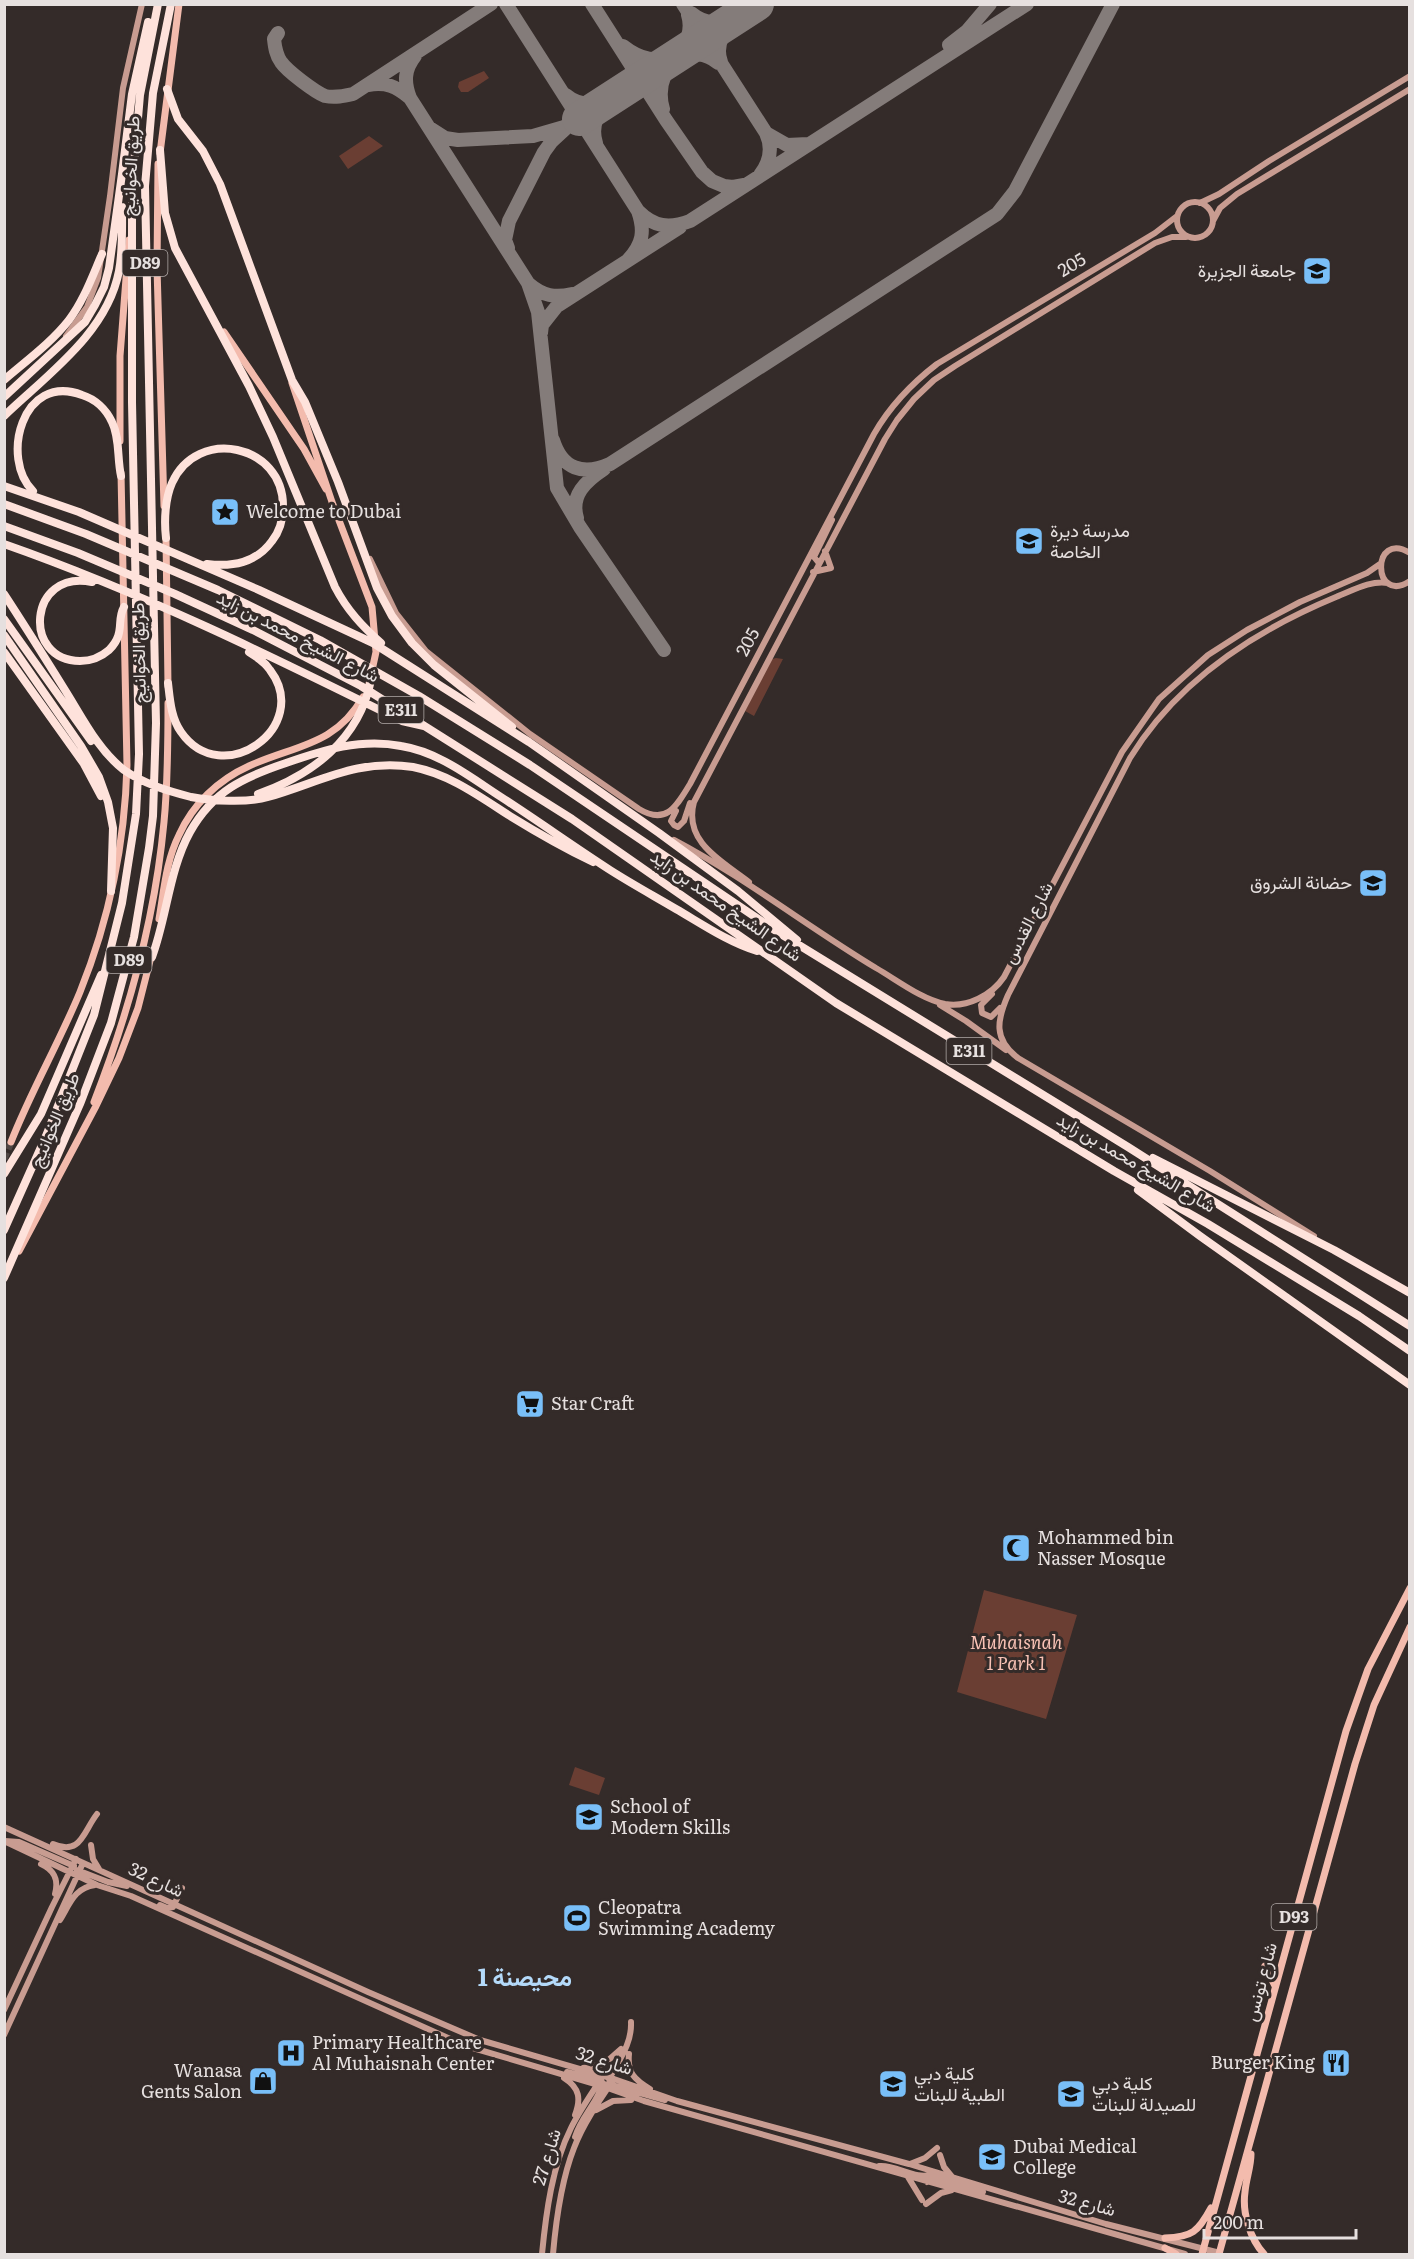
<svg xmlns="http://www.w3.org/2000/svg" width="1414" height="2259" viewBox="0 0 1414 2259" font-family="Literata,Vazirmatn,serif">
<style>
.green{fill:#6a3e33}
.lines{fill:none;stroke-linecap:round;stroke-linejoin:round}
.taxiway{stroke:#847c7a;stroke-width:14}
.runway{stroke:#847c7a;stroke-width:34}
.primary-tunnel{stroke:#4f4644;stroke-width:7;stroke-dasharray:7 3.5;stroke-linecap:butt}
.secondary{stroke:#c89c91;stroke-width:6}
.primary{stroke:#f3bbad;stroke-width:7}
.highway{stroke:#fee2db;stroke-width:8}
.labels{text-anchor:middle;stroke-width:6;stroke-linejoin:round;paint-order:stroke}
.shield{fill:#342b29;stroke:#b1aaa8;stroke-width:1.5}
.shield-label{font-size:16px;font-weight:bold;fill:#e6e0df}
.street-label{font-size:18px;fill:#e6e0df;stroke:#342b29}
.poi-label{font-size:18px;fill:#e6e0df;stroke:#342b29;text-anchor:start}
.park-label{font-size:18px;font-style:italic;fill:#f9c2b5;stroke:#342b29}
.district-label{font-size:24px;font-weight:bold;fill:#b4dafa;stroke:#342b29}
</style>
<rect width="100%" height="100%" fill="#342b29"/>
<path class="green" d="M484,71L489,78L468,92H461L458,87L459,82Z
M369,136L383,146L348,169L339,156Z
M776,658L783,659L754,716L745,711L772,659Z
M984,1590L1077,1615L1046,1719L957,1692Z
M575,1767L605,1778L599,1795L569,1785Z"/>
<g class="lines">
<path class="taxiway" d="M506,4L638,211C645,231 643,244 628,260
M592,4L666,120L702,172L712,181L724,186L733,187L744,185
M683,4L766,133L787,145L808,144
M691,13C708,27 721,23 740,16C726,28 714,43 721,62
M688,15C693,31 686,44 677,57C692,53 705,52 718,63
M278,33L274,39C275,48 276,55 281,62C287,71 315,92 325,96C335,98 344,96 353,94L491,4
M949,45L967,31L990,4
M623,46C642,61 655,61 677,57
M368,85C386,82 396,86 410,98L528,283L538,312L557,488L580,527L664,650
M566,95C580,107 595,104 612,98C599,111 590,124 596,143
M410,98C404,82 404,70 415,56
M663,109C657,89 663,72 677,57
M431,129L445,138L458,140L533,136L564,127L579,119
M760,175C770,162 773,148 766,133
M638,211C654,227 669,229 690,221L1027,4
M508,248L505,240L509,221L544,152L552,141L565,129
M529,284C543,296 555,298 572,294
M541,333L542,325L557,306L680,227
M553,440C562,469 583,476 610,464L997,214L1015,191L1113,4
M577,518C570,495 586,481 604,469"/>
<path class="runway" d="M579,119L757,4"/>
<path class="primary-tunnel" d="M4,1159L11,1142"/>
<path class="secondary" d="M1177 220a18 18 0 1 1 36 0a18 18 0 1 1-36 0Z
M1200,203L1219,194L1269,161L1410,76
M1213,221L1220,208L1237,194L1410,89
M66,336L87,307L98,278L110,196L123,88L142,4
M1410,553C1371,529 1372,606 1410,581
M370,559L396,613L426,651L530,734L639,809C667,826 677,805 690,784L874,434C890,406 911,384 937,364L1155,233L1177,216
M818,562L814,557L832,520
M813,572L831,568L825,551
M676,811L671,821L674,825L678,827L684,821L690,803
M674,840C744,877 808,927 876,968C897,980 921,999 945,1004C967,1008 992,995 1004,977L1122,752L1159,699L1208,655L1247,630L1300,602L1367,573L1380,564
M749,882C722,861 683,842 694,802L885,439L897,420L914,399L934,380L955,366L1155,243L1172,237H1186
M992,994L981,1005L982,1013L991,1017L1000,1008
M940,1005L966,1021L1006,1050
M1314,1236L1210,1171L1018,1058C993,1039 997,1020 1008,995L1130,758C1177,681 1254,631 1336,597C1352,591 1370,580 1388,583
M4,1827L368,1992L480,2040L614,2079L677,2101L909,2164L1106,2224L1220,2253
M4,1841L97,1885L131,1896L466,2046L602,2086L644,2101L1185,2254
M5,1841L19,1842L74,1866
M53,1844C81,1856 83,1832 97,1814
M91,1845L93,1859L99,1869
M41,1864C54,1870 59,1879 55,1894
M77,1870L108,1882L127,1886
M160,1905L167,1908L173,1907L182,1888
M60,1920C70,1904 74,1888 95,1885
M4,2010L52,1907L76,1859
M4,2035L83,1863
M629,2054C627,2073 635,2080 650,2089
M583,2068L604,2064L621,2049
M567,2072L601,2081
M564,2078C580,2088 581,2099 575,2115
M609,2079C619,2060 632,2044 631,2022
M608,2084L665,2100
M596,2110L613,2101L631,2100
M575,2137C581,2117 598,2102 603,2083
M940,2155L944,2167L953,2178
M910,2164L925,2158L937,2148
M879,2166C896,2164 916,2181 933,2174
M908,2177L922,2200
M927,2182L935,2178L983,2192
M926,2204L941,2193L952,2190
M542,2254C546,2213 552,2166 571,2128C580,2110 592,2093 603,2076
M553,2254C556,2220 561,2181 574,2148C583,2124 599,2101 614,2079"/>
<path class="primary" d="M160,153L179,4
M158,164L157,268L164,506
M224,332L304,449L326,489
M292,383L332,502L372,607L376,652L369,684
M120,441V356L129,240
M166,538L168,686
M159,919C164,890 166,861 179,835C193,804 218,780 249,766C295,745 335,746 363,697
M94,1102C129,1012 155,919 164,822C168,782 168,742 168,703
M11,1142C31,1091 59,1043 80,992C109,920 125,843 127,765L121,473
M19,1251L96,1106L119,1058L138,1008L152,953
M1265,1966L1275,1986
M1251,2154C1251,2167 1246,2179 1245,2192C1242,2212 1250,2239 1264,2254
M1165,2238C1192,2237 1198,2232 1211,2208
M1165,2248L1176,2254
M1202,2254L1346,1731L1368,1669L1410,1588
M1219,2254L1355,1764L1374,1705L1410,1627"/>
<path class="highway" d="M167,89L178,119L203,151L220,184L292,380L305,402L338,482L377,588L392,616L412,643L434,665L512,727
M160,150L165,213L175,248L249,386L273,437L335,587C347,610 362,626 381,643
M4,380C26,361 51,343 69,320C84,300 92,277 102,254
M4,397L85,322L95,305L104,287L109,268L122,174L132,94L148,22
M4,416C48,374 107,333 119,271C123,250 122,228 122,207
M4,486L79,512L259,590L373,643L529,742L659,833L738,891L797,940
M33,491C0,459 22,372 82,395C95,399 106,409 112,422C120,438 117,458 121,476
M4,504L86,534L218,590L320,640L419,696L530,765L776,931L1128,1147L1410,1326
M4,526L78,553L175,594L253,630L361,686L572,819L836,1003L1114,1171L1208,1224L1359,1316L1410,1351
M166,538C164,521 165,499 172,483C197,426 284,444 283,507C283,519 280,531 272,541C256,563 233,567 207,564
M4,544C141,592 273,657 402,721L424,726
M92,582C28,569 22,661 80,661C91,661 101,657 109,650C126,633 116,621 124,607
M4,594C25,626 45,658 65,690C82,717 98,750 124,770C144,784 168,791 191,797C212,801 248,803 268,797C318,783 358,758 413,767C449,774 479,796 510,816C536,832 564,848 593,862
M4,619L91,741
M4,635L81,746L99,777L108,802L113,828L111,891
M4,652L84,764L101,796
M168,683C170,700 171,718 181,732C222,791 313,727 270,670C265,662 257,657 249,652
M258,794C312,775 359,740 371,680
M152,957C167,917 169,870 190,832C213,791 244,777 286,763C323,750 361,738 401,746C439,752 470,777 501,797C538,821 573,846 610,870C632,884 654,896 676,909C702,924 728,942 757,951
M1153,1158L1334,1250L1410,1293
M4,1174L41,1114L101,975
M1138,1190L1200,1236L1410,1385
M4,1230L46,1136L94,1015L122,903L136,814L139,754L132,402V188L140,95L158,4
M4,1278L80,1104L111,1023L134,937L149,848L153,816L156,723L145,186L153,93L171,4"/>
</g>
<defs>
<g id="university-square" transform="scale(1.5)"><rect x="-9" y="-9" width="18" height="18" rx="4" fill="#79bff8" stroke="#342b29"/><path d="M0-5L7-2L0 1L-7-2ZM-4 1L0 2.5L4 1V4Q0 6-4 4Z" fill="#111"/></g>
<g id="sight-square" transform="scale(1.5)"><rect x="-9" y="-9" width="18" height="18" rx="4" fill="#79bff8" stroke="#342b29"/><path d="M0-6L1.8-2.2L6-1.7L2.9 1.2L3.7 5.4L0 3.3L-3.7 5.4L-2.9 1.2L-6-1.7L-1.8-2.2Z" fill="#111"/></g>
<g id="school-square" transform="scale(1.5)"><rect x="-9" y="-9" width="18" height="18" rx="4" fill="#79bff8" stroke="#342b29"/><path d="M0-5L7-2L0 1L-7-2ZM-4 1L0 2.5L4 1V4Q0 6-4 4Z" fill="#111"/></g>
<g id="supermarket-square" transform="scale(1.5)"><rect x="-9" y="-9" width="18" height="18" rx="4" fill="#79bff8" stroke="#342b29"/><path d="M-6-5.5h2.5l.6 2H6L4.5 2H-2.5L-4.4-4H-6ZM-1.5 3.2a1.3 1.3 0 1 0 .1 0ZM3 3.2a1.3 1.3 0 1 0 .1 0Z" fill="#111"/></g>
<g id="mosque-square" transform="scale(1.5)"><rect x="-9" y="-9" width="18" height="18" rx="4" fill="#79bff8" stroke="#342b29"/><path d="M3.5-4.9A6 6 0 1 0 3.5 4.9A5 5 0 1 1 3.5-4.9Z" fill="#111"/></g>
<g id="stadium-square" transform="scale(1.5)"><rect x="-9" y="-9" width="18" height="18" rx="4" fill="#79bff8" stroke="#342b29"/><path d="M0-5a6.5 5 0 1 0 0 10a6.5 5 0 1 0 0-10ZM-3.5-1.8h7v3.6h-7Z" fill="#111"/></g>
<g id="hospital-square" transform="scale(1.5)"><rect x="-9" y="-9" width="18" height="18" rx="4" fill="#79bff8" stroke="#342b29"/><path d="M-5-5h3v3.5h4V-5h3V5h-3V1.5h-4V5h-3Z" fill="#111"/></g>
<g id="restaurant-square" transform="scale(1.5)"><rect x="-9" y="-9" width="18" height="18" rx="4" fill="#79bff8" stroke="#342b29"/><path d="M-5-6h1v4h1v-4h1v4h1v-4h1v5L-1.5 .5V6h-2V.5L-5-1ZM5-6V6H3V1.5H1.5Q1.5-4 5-6Z" fill="#111"/></g>
<g id="shop-square" transform="scale(1.5)"><rect x="-9" y="-9" width="18" height="18" rx="4" fill="#79bff8" stroke="#342b29"/><path d="M-5-2.5h2.3a2.7 3.5 0 0 1 5.4 0H5L5.5 6h-11ZM-1.5-2.5h3a1.5 2.3 0 0 0-3 0Z" fill="#111"/></g>
</defs>
<g fill-rule="evenodd">
<use href="#university-square" x="1317" y="271"/>
<use href="#sight-square" x="225" y="512"/>
<use href="#school-square" x="1029" y="541"/>
<use href="#school-square" x="1373" y="883"/>
<use href="#supermarket-square" x="530" y="1404"/>
<use href="#mosque-square" x="1016" y="1548"/>
<use href="#school-square" x="589" y="1817"/>
<use href="#stadium-square" x="577" y="1918"/>
<use href="#hospital-square" x="291" y="2053"/>
<use href="#restaurant-square" x="1336" y="2063"/>
<use href="#shop-square" x="263" y="2081"/>
<use href="#university-square" x="893" y="2084"/>
<use href="#university-square" x="1071" y="2094"/>
<use href="#university-square" x="992" y="2157"/>
</g>
<g class="labels">
<g class="shield">
<rect x="122.5" y="250" width="45" height="26" rx="4.5"/>
<rect x="378.5" y="697" width="45" height="26" rx="4.5"/>
<rect x="106.5" y="947" width="45" height="26" rx="4.5"/>
<rect x="946.5" y="1038" width="45" height="26" rx="4.5"/>
<rect x="1271.5" y="1904" width="45" height="26" rx="4.5"/>
</g>
<g class="shield-label">
<text x="145" y="269">D89</text>
<text x="401" y="716">E311</text>
<text x="129" y="966">D89</text>
<text x="969" y="1057">E311</text>
<text x="1294" y="1923">D93</text>
</g>
<g class="street-label">
<text transform="translate(131 166) rotate(-87)" y="6">طريق الخوانيج</text>
<text transform="translate(1072 265) rotate(-31)" y="6">205</text>
<text transform="translate(298 637) rotate(27)" y="6">شارع الشيخ محمد بن زايد</text>
<text transform="translate(748 642) rotate(-62)" y="6">205</text>
<text transform="translate(139 653) rotate(-91)" y="6">طريق الخوانيج</text>
<text transform="translate(726 906) rotate(35)" y="6">شارع الشيخ محمد بن زايد</text>
<text transform="translate(1028 923) rotate(-63)" y="6">شارع القدس</text>
<text transform="translate(55 1120) rotate(-67)" y="6">طريق الخوانيج</text>
<text transform="translate(1136 1163) rotate(30)" y="6">شارع الشيخ محمد بن زايد</text>
<text transform="translate(156 1880) rotate(25)" y="6">شارع 32</text>
<text transform="translate(1261 1982) rotate(-75)" y="6">شارع تونس</text>
<text transform="translate(604 2061) rotate(17)" y="6">شارع 32</text>
<text transform="translate(547 2157) rotate(-73)" y="6">شارع 27</text>
<text transform="translate(1087 2203) rotate(15)" y="6">شارع 32</text>
</g>
<g class="poi-label">
<text x="1296" y="277" text-anchor="end">جامعة الجزيرة</text>
<text x="246" y="518">Welcome to Dubai</text>
<text x="1050" y="537">مدرسة ديرة<tspan x="1050" dy="21">الخاصة</tspan></text>
<text x="1352" y="889" text-anchor="end">حضانة الشروق</text>
<text x="551" y="1410">Star Craft</text>
<text x="1037" y="1544">Mohammed bin<tspan x="1037" dy="21">Nasser Mosque</tspan></text>
<text x="610" y="1813">School of<tspan x="610" dy="21">Modern Skills</tspan></text>
<text x="598" y="1914">Cleopatra<tspan x="598" dy="21">Swimming Academy</tspan></text>
<text x="312" y="2049">Primary Healthcare<tspan x="312" dy="21">Al Muhaisnah Center</tspan></text>
<text x="1315" y="2069" text-anchor="end">Burger King</text>
<text x="242" y="2077" text-anchor="end">Wanasa<tspan x="242" dy="21">Gents Salon</tspan></text>
<text x="914" y="2080">كلية دبي<tspan x="914" dy="21">الطبية للبنات</tspan></text>
<text x="1092" y="2090">كلية دبي<tspan x="1092" dy="21">للصيدلة للبنات</tspan></text>
<text x="1013" y="2153">Dubai Medical<tspan x="1013" dy="21">College</tspan></text>
</g>
<g class="park-label">
<text x="1016" y="1649">Muhaisnah<tspan x="1016" dy="21">1 Park 1</tspan></text>
</g>
<g class="district-label">
<text x="525" y="1986">محيصنة 1</text>
</g>
</g>
<rect width="1414" height="2259" fill="none" stroke="#e6e0df" stroke-width="12"/>
<path d="M1204 2229v9h152v-9" fill="none" stroke="#e6e0df" stroke-width="3"/>
<text x="1213" y="2229" font-size="18" fill="#e6e0df" stroke="#342b29" stroke-width="4.5" paint-order="stroke">200 m</text>
</svg>
